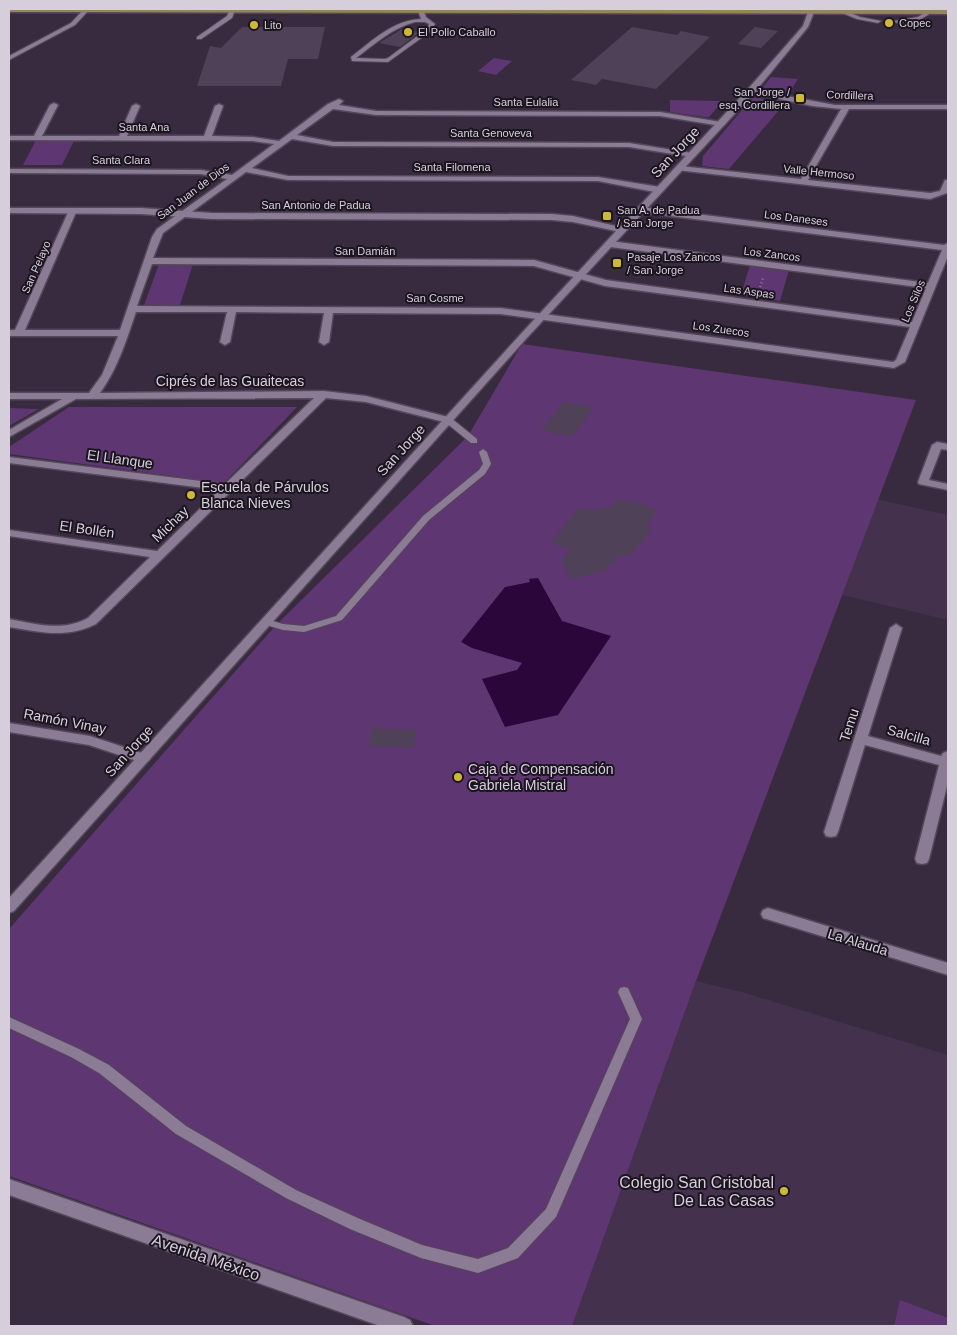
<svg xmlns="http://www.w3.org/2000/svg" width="957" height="1335" viewBox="0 0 957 1335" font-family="Arial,sans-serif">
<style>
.built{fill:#43314d}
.green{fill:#5e3672}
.water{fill:#2b063a}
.building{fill:#4f4158}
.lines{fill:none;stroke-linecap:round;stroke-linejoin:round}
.service-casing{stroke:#534759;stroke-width:2}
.minor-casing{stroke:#534759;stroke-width:3}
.tertiary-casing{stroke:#534759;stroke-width:3}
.primary-casing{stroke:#534759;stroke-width:3}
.path{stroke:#897e8f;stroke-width:2.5;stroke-dasharray:1 3;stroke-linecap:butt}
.service{fill:#8b7b94;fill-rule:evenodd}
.minor{fill:#8b7b94;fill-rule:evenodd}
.tertiary{fill:#8b7b94;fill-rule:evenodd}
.primary{fill:#968558;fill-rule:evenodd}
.poi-dot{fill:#d0b837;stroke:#1b151f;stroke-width:2}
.labels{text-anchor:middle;stroke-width:4;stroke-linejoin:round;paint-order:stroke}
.far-poi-label{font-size:11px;fill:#d7cedc;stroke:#1b151f;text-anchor:start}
.far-street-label{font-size:11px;fill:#d7cedc;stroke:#1b151f}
.street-label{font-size:14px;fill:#d7cedc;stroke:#1b151f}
.poi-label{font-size:14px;fill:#d7cedc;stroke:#1b151f;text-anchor:start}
.near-poi-label{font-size:16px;fill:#d7cedc;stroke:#1b151f;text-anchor:end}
.near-street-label{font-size:16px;fill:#d7cedc;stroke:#1b151f}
</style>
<rect width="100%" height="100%" fill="#382a3f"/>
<path class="built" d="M877,499L948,515V620L842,595Z
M696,981L742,992L948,1055V1326H572Z"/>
<path class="green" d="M494,58L512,61L496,75L478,71Z
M771,77L798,79L788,95L770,92L763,87Z
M753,97L786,102L729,169L702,166L703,156Z
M670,100L723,101L709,117H705L670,112Z
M36,140L74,141L62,165H23Z
M159,264H193L180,305H144Z
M750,265L789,270L780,301L741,295Z
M522,344L916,400L696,981L572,1326H435L9,1176V929L276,625L468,436Z
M69,407H297L224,483L9,454V447Z
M9,408L39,409L9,426Z
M900,1300L948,1318V1326H894Z"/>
<path class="water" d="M538,578L562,621L611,636L558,715L505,727L482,679L517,670L522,663L472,648L461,642L505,587L530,582L529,579Z"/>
<path class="building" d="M242,27H325L318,59H288L281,86H197L210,46L221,48Z
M632,27L677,35L681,31L710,37L656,89L602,79L596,85L571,80Z
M755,27L778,31L761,48L738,44Z
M402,29L420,32L400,47L379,43Z
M564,401L593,408L572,437L542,430Z
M617,499L641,504L657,510L646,526L651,528L644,540L629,556L622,555L603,571L571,579L561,561L571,549L551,543L578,508L598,511L600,507L609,509Z
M372,728L416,730L413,748L369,746Z"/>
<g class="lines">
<g class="service-casing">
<path id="service" d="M84,9L89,10L75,25L9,60V56L71,23Z
M230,9L235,10L232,18L201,39H197V37L227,16Z
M421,9L424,11L426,17L435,24L431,31L388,62L352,61L351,57C372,41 393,20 421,19L418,11ZM415,22H425L429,24L427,29L388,58L385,59L356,58C375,44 392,28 415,22Z
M844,10L860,17L881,21L878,23L857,19L842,13L841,12Z
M929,10L932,12L931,13L921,19L897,23L894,21L918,17Z
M445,418H451L477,439V443H471L445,422Z
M483,449L487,452L491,464L485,474L429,520L342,620L304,632L283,630L263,624L261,622L263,620L266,619L283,624L304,626L336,616L423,516L479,470L483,464L479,452Z
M624,987L628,988L642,1019L556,1217L518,1258L478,1273L421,1258L350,1229L286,1198L176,1134L99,1073L71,1057L9,1028V1017L79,1049L109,1065L186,1126L296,1190L360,1219L422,1245L478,1259L508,1248L546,1209L630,1019L618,992L620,988Z"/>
</g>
<g class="minor-casing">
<path id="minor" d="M748,89L835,105H948V109H849L808,180L930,193L940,191L945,180H948L947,193L930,199L677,170V166H680L801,179L841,109L812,106L751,93L747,91Z
M339,99L343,101L339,105L376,111L660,112L721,122L725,124L721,126L660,116L376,115L333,109L297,135L333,142L629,143L692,153L696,155L692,157L629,147L333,146L292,139L252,168L288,176L598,177L660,187L664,190L660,193L598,181L288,180L246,172L163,233L153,258L534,260L606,280L912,322L926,288L610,247L606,244L610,241L928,283L942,250L638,212V208L641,207L944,245L948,243V256L905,362L894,368L500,314L333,313L329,342L324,345L319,342L324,313L236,312L230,342L225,345L220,342L227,312H136C126,341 118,368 100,393L324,391L366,396L452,418L453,420L448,423L366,402L326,398L96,624C67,639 39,632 9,627V619C36,624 62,632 88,618L150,557L9,536V530L157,551L219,490L9,463V457L225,484L314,398L76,399L9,437V430L62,399H9V393H89L102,375L118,336H9V330H15L70,208L77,210L25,330H120L152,237L157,229L227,179L201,174L9,173V169L201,170L232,175L274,144L253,141L9,140V136H34L50,105L54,103L58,105L42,136H119L132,106L136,104L140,106L127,136H204L215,106L219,104L223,106L212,136L253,137L279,141L328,104ZM152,264L534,266L605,286L910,327L896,360L893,362L500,308L137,306Z
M937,442L948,444V450L941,449L929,480L948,484V490L919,484L918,482L932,445Z
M896,624L902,628L868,736L941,756L943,753L948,751V782L929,859L927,863L922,864L917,863L915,859L939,765L865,745L838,832L836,836L831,837L826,836L824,832L890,628Z
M9,723L90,736L148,755L150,758L148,761L143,763L89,745L9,732Z
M768,908L948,963V975L763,918L761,914L763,910Z
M9,1179L404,1317L410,1320L413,1326H380L9,1195Z"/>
</g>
<g class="tertiary-casing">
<path id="tertiary" d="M811,10L814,12L808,27L754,93L525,340L14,911L9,913V898L519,336L616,231L573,222L552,220L212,219L141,214L9,213V208H141L212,213L552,214L573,216L620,227L748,89L803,26L808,12Z"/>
</g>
<g class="primary-casing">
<path id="primary" d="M9,9L948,10V14L9,12Z"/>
</g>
<path class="path" d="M759,291L763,278"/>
<use href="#service" class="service"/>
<use href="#minor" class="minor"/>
<use href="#tertiary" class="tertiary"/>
<use href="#primary" class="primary"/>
</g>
<g class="poi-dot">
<circle cx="889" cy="23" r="5"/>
<circle cx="254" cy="25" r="5"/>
<circle cx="408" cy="32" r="5"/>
<rect x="795" y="93" width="10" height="10" rx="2.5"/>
<rect x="602" y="211" width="10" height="10" rx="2.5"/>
<rect x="612" y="258" width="10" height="10" rx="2.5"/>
<circle cx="191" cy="495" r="5"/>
<circle cx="458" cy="777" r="5"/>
<circle cx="784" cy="1191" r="5"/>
</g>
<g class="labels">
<g class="far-poi-label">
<text x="899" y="27">Copec</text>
<text x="264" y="29">Lito</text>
<text x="418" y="36">El Pollo Caballo</text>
<text x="790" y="96" text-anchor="end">San Jorge /<tspan x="790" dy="13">esq. Cordillera</tspan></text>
<text x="617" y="214">San A. de Padua<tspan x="617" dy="13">/ San Jorge</tspan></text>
<text x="627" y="261">Pasaje Los Zancos<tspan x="627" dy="13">/ San Jorge</tspan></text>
</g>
<g class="far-street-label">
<text transform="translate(850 95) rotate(2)" y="4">Cordillera</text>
<text x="526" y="106">Santa Eulalia</text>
<text x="144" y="131">Santa Ana</text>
<text x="491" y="137">Santa Genoveva</text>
<text x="121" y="164">Santa Clara</text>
<text x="452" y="171">Santa Filomena</text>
<text transform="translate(819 172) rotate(6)" y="4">Valle Hermoso</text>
<text transform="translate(193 191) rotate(-37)" y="4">San Juan de Dios</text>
<text x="316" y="209">San Antonio de Padua</text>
<text transform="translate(796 218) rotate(7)" y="4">Los Daneses</text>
<text x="365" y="255">San Damián</text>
<text transform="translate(772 254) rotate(7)" y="4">Los Zancos</text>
<text transform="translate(36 267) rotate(-66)" y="4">San Pelayo</text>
<text transform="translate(749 291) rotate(8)" y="4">Las Aspas</text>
<text x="435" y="302">San Cosme</text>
<text transform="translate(913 301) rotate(-67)" y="4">Los Silos</text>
<text transform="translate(721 329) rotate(8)" y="4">Los Zuecos</text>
</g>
<g class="street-label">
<text transform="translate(675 152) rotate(-47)" y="5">San Jorge</text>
<text x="230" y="386">Ciprés de las Guaitecas</text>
<text transform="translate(401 450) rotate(-48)" y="5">San Jorge</text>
<text transform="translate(120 459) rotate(8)" y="5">El Llanque</text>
<text transform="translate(170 524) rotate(-44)" y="5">Michay</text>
<text transform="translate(87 529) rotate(8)" y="5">El Bollén</text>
<text transform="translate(65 721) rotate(11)" y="5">Ramón Vinay</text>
<text transform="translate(849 725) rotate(-72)" y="5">Temu</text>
<text transform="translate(909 735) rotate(15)" y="5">Salcilla</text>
<text transform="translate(129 751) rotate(-48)" y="5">San Jorge</text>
<text transform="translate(858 942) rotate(17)" y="5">La Alauda</text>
</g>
<g class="poi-label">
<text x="201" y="492">Escuela de Párvulos<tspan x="201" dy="16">Blanca Nieves</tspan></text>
<text x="468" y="774">Caja de Compensación<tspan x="468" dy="16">Gabriela Mistral</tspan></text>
</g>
<g class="near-poi-label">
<text x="774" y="1188">Colegio San Cristobal<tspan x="774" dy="18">De Las Casas</tspan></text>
</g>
<g class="near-street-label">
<text transform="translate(206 1257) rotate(19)" y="6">Avenida México</text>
</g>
</g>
<rect width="957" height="1335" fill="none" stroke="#d7cedc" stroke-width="20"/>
</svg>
